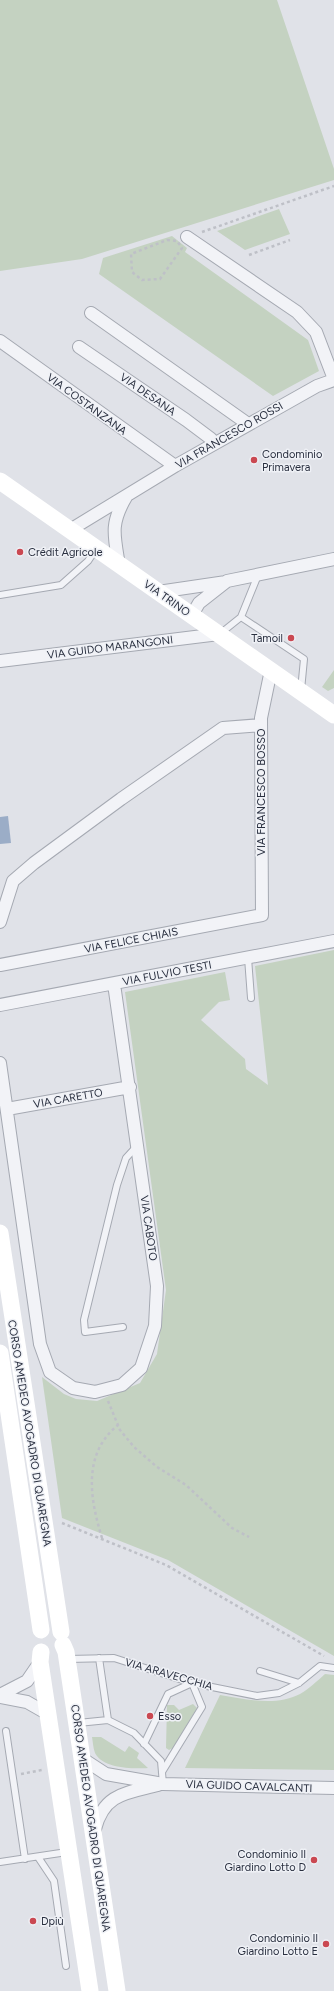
<svg xmlns="http://www.w3.org/2000/svg" width="334" height="1991" viewBox="0 0 334 1991" font-family="Figtree,sans-serif">
<style>
.green{fill:#c4d2c1}
.water{fill:#9badc7}
.lines{fill:none;stroke-linecap:round;stroke-linejoin:round}
.service-casing{stroke:#a5a9b2;stroke-width:8}
.minor-casing{stroke:#a5a9b2;stroke-width:14}
.path{stroke:#bec0c7;stroke-width:2.5;stroke-dasharray:3 3;stroke-linecap:butt}
.service{stroke:#f2f3f7;stroke-width:6}
.minor{stroke:#f2f3f7;stroke-width:12}
.secondary{stroke:#fff;stroke-width:17}
.poi-dot{fill:#ca4851;stroke:#eff1f6;stroke-width:1.5}
.labels{text-anchor:middle;stroke-width:3;stroke-linejoin:round;paint-order:stroke}
.street-label{font-size:11px;fill:#292f3f;stroke:#eff1f6}
.poi-label{font-size:11px;fill:#292f3f;stroke:#eff1f6;text-anchor:start}
</style>
<rect width="100%" height="100%" fill="#e0e2e8"/>
<path class="green" d="M0,0H277L334,169V180L82,259L0,271Z
M279,209L290,234L245,250L217,231Z
M172,236L187,248L185,252L308,340L319,371L273,396L99,274L103,258Z
M334,670V688L328,691L322,687Z
M334,950V1656L168,1560L62,1518L42,1377L64,1394L76,1399L97,1401L140,1383L157,1354L166,1290L125,992L225,972L230,1000L219,1002L201,1020L245,1059L246,1069L268,1085L255,966Z
M325,1674L334,1675V1770L185,1768L220,1695C246,1699 275,1707 300,1694C309,1689 317,1681 325,1674Z
M193,1704L197,1708L173,1748L169,1750L166,1748L167,1705H174L179,1710Z
M92,1737H101L125,1752L129,1746L139,1753L137,1758L148,1768C134,1769 103,1769 95,1753C93,1748 93,1742 92,1737Z"/>
<path class="water" d="M8,816L11,843L0,844V817Z"/>
<g class="lines">
<g class="service-casing">
<path id="service" d="M0,595L61,585L88,561L96,549
M241,617L258,575
M221,633L241,617L304,659L301,690
M248,958L251,998
M123,1327L85,1332L84,1320L117,1185L126,1158L137,1146
M99,1658L108,1720
M68,1659L114,1658L192,1683L257,1696L279,1693L299,1683L320,1666L334,1668
M260,1671L299,1683
M78,1723L108,1720L134,1733L161,1761L163,1784
M6,1731L25,1859
M144,1744L168,1694L192,1683L202,1707L162,1772
M38,1857L54,1881L66,1966
M0,1862L67,1852"/>
</g>
<g class="minor-casing">
<path id="minor" d="M187,237L297,312L316,332L334,379
M91,313L248,424
M0,341L175,466
M79,347L186,420L210,438L215,443
M70,530L175,466L317,386L334,380
M119,565C114,535 110,524 126,497
M158,592L226,582
M192,615L199,603L227,581L334,559
M0,661L219,634
M0,922L13,881L34,863L121,799L223,728L261,725
M0,965L262,915L261,718L271,670
M0,1005L334,941
M0,1063L40,1344L50,1372L73,1388L95,1392L122,1385L141,1368L155,1326L157,1286L114,984
M7,1109L130,1087
M0,1695L27,1681L40,1662
M0,1697L27,1702L48,1714
M83,1759L106,1774L163,1784L334,1788
M95,1829C104,1793 127,1793 158,1785"/>
</g>
<path class="path" d="M202,232L334,186
M167,240L177,241L182,248L160,279L142,280L132,272L131,254Z
M249,255L290,240
M108,1401L120,1430L134,1447L157,1467L186,1485L232,1528L249,1537
M62,1523L166,1565L324,1656
M102,1538C90,1499 82,1454 118,1425
M21,1774L42,1770"/>
<use href="#service" class="service"/>
<use href="#minor" class="minor"/>
<path class="secondary" d="M0,481L334,715
M0,1233L61,1632
M0,1353L41,1630
M63,1645L66,1652L117,1991
M41,1652L40,1662L90,1991"/>
</g>
<g class="poi-dot">
<circle cx="254" cy="460" r="4"/>
<circle cx="20" cy="552" r="4"/>
<circle cx="291" cy="638" r="4"/>
<circle cx="150" cy="1716" r="4"/>
<circle cx="314" cy="1860" r="4"/>
<circle cx="33" cy="1921" r="4"/>
<circle cx="326" cy="1944" r="4"/>
</g>
<g class="labels">
<g class="street-label">
<text transform="translate(148 394) rotate(35)" y="4">VIA DESANA</text>
<text transform="translate(87 404) rotate(36)" y="4">VIA COSTANZANA</text>
<text transform="translate(229 435) rotate(-30)" y="4">VIA FRANCESCO ROSSI</text>
<text transform="translate(167 598) rotate(35)" y="4">VIA TRINO</text>
<text transform="translate(110 647) rotate(-7)" y="4">VIA GUIDO MARANGONI</text>
<text transform="translate(261 792) rotate(-90)" y="4">VIA FRANCESCO BOSSO</text>
<text transform="translate(131 940) rotate(-11)" y="4">VIA FELICE CHIAIS</text>
<text transform="translate(167 973) rotate(-11)" y="4">VIA FULVIO TESTI</text>
<text transform="translate(68 1098) rotate(-10)" y="4">VIA CARETTO</text>
<text transform="translate(149 1228) rotate(82)" y="4">VIA CABOTO</text>
<text transform="translate(30 1433) rotate(81)" y="4">CORSO AMEDEO AVOGADRO DI QUAREGNA</text>
<text transform="translate(169 1674) rotate(16)" y="4">VIA ARAVECCHIA</text>
<text transform="translate(249 1786) rotate(2)" y="4">VIA GUIDO CAVALCANTI</text>
<text transform="translate(91 1818) rotate(82)" y="4">CORSO AMEDEO AVOGADRO DI QUAREGNA</text>
</g>
<g class="poi-label">
<text x="262" y="458">Condominio<tspan x="262" dy="13">Primavera</tspan></text>
<text x="28" y="556">Crédit Agricole</text>
<text x="283" y="642" text-anchor="end">Tamoil</text>
<text x="158" y="1720">Esso</text>
<text x="306" y="1858" text-anchor="end">Condominio Il<tspan x="306" dy="13">Giardino Lotto D</tspan></text>
<text x="41" y="1925">Dpiù</text>
<text x="318" y="1942" text-anchor="end">Condominio Il<tspan x="318" dy="13">Giardino Lotto E</tspan></text>
</g>
</g>
</svg>
